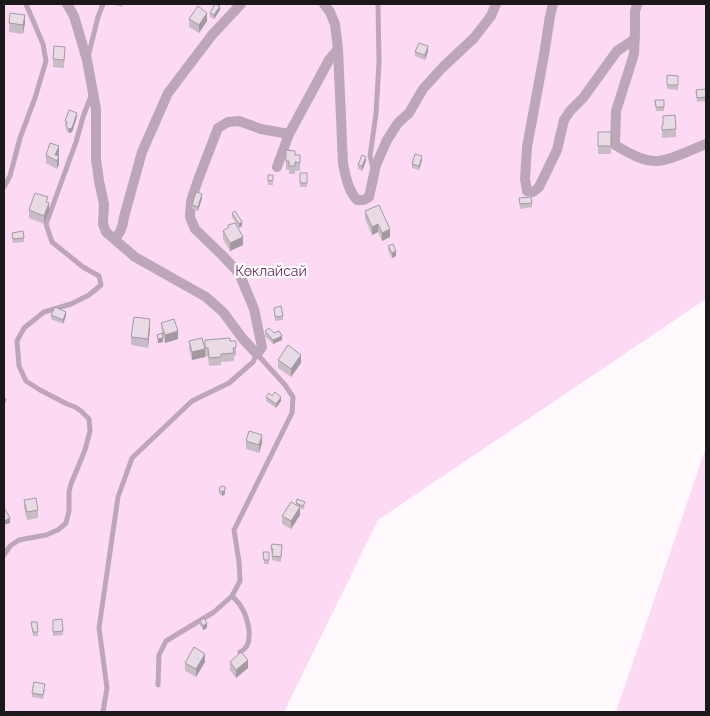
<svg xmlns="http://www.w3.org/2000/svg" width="710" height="716" viewBox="0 0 710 716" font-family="Raleway,sans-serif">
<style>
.green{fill:#fcdaf4}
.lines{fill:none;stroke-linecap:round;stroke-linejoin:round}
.service{stroke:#bda6b8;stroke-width:5}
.minor{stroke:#bda6b8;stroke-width:10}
.wall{fill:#c8bcc6}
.shaded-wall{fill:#a399a1}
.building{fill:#e9dbe6;stroke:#a399a1}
.labels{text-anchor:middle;stroke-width:4.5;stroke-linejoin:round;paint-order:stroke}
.park-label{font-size:14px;fill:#6c2e62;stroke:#fff}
</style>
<rect width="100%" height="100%" fill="#fff9fd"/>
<path class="green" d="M4,4H706V299L378,520L284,712H4Z
M706,447V712H616Z"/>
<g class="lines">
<path class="service" d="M88,57L98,17L103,4
M373,168L370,156L376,114L379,62L378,4
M4,187L10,176L20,138L35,98L46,61L43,44L26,4
M4,555L10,546L19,540L46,535L58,530L66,523L69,511V492L71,484L85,450L90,431L89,419L81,411L75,407L67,404L40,390L26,381L19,366L17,341L24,328L44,312L71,304L89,295L101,285L99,276L83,267L52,242L46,224L76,142L83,117L91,96
M232,596C235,599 238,602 240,605C248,617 256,645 240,652
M103,712L107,688L99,628L118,497L132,458L192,401L229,383L253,362L257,354L285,385L293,397L292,413L234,530L239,562L240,581L232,596L214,612L166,641L159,655L158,685"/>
<path class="minor" d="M67,4L74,16L87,60L96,109V159L99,181L104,204L103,224L106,232L135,257L206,297L223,312L243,339L257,354L262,347L254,309L239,273L222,255L195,229L190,217L191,201L198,180L218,128L228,122L239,121L261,129L289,134
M324,4L330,12L335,24L338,49L343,164C346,177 348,190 357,200H364L369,197L376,165L387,140L398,123L409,113L423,89L443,67L474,38L491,16L496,4
M553,4L550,16L544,55L527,147L525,179L527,191L533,192L539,187L557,150L564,120L570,111L583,98L617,51L635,39
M637,4L635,12V32L634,54L616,111L615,145C627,152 643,162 658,161C672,160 693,149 706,144
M277,167L289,134L329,60L338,49
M114,239C121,234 123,226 124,217L142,152L168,93L212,35L241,4"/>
</g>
<path class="wall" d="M111,4H123L122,7Z
M220,10L214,19L210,17V13Z
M189,19L207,21L199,33L189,27Z
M9,23H25L23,34L9,32Z
M428,51L425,60L415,56V52Z
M65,55L64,68L53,67V59Z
M667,75L678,76V90L667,89Z
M706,89V101L697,102L696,90Z
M655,100H664V111H656Z
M77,117L72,132L69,133L67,132L66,130L65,121Z
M662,125L676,129V137L662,138Z
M598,132H611V154H598Z
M286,150L295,155H300V171H295V174H289V170H286Z
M59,154V164L57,169L46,163V155Z
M422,160L419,170L412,168V164Z
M366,161L362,171L358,169V165Z
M300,173H307V187H300Z
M268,175H273V185H268Z
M202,198L198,211L192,209V205Z
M519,198L532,203V207L520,209Z
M48,202L49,211L44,224L29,218V210Z
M365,211L390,237L382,241L378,232L372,235L365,219Z
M232,213L242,226L239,228L232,217Z
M228,225L243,245L230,251L223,239V231L228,228Z
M12,233L24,238V242L13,243Z
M388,246L396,256L392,258L388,250Z
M274,308L283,316V320L275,321Z
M51,315L66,316L63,324L51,319Z
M161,323L178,339L165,343L162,334L163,342L158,343L157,335L162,333Z
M150,328L148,348L131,345V337Z
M265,331L282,340L273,344L265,336Z
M205,340L230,341L236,347V356H234V361L221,362V365L209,366L208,356L205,357V349V357L192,360L189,349V341L205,349Z
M278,360L301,363L291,377L278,368Z
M266,397L281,401L276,408L266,401Z
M246,441L262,443L259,453L246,449Z
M219,490L225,494L222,496L219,494Z
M24,500L38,510V518L27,520L24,508Z
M296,503L305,506L303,510L300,508V515L291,529L282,524V516L296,504Z
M271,549H282L281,562L272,560V553H271Z
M263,552H269V564H264Z
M62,619L63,635L53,636V620Z
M200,621L207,628L203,630L200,625Z
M31,622L38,632V636H33Z
M205,662L196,677L185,671V663Z
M230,662L248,668L236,678L230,670Z
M45,689L43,699L32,697V693Z"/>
<path class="shaded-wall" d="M220,6V10L214,19V15Z
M207,13V21L199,33V25Z
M25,15V23L23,34V25Z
M428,46V51L425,60V55Z
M77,113V117L72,132L69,133V129Z
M59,146V154L57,160L55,155Z
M59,156V164L57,169V161Z
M422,156V160L419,170V166Z
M366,157V161L362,171V166Z
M202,194V198L198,211V207Z
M49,203V211L44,224V216Z
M242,222V226L239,228V224Z
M378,224V232L372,235V227Z
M390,229V237L382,241V233Z
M243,237V245L230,251V243Z
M396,251V256L392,258V253Z
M66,312V316L63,324V320Z
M150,319V328L148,348V339Z
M178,331V339L165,343V335Z
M282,336V340L273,344V340Z
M163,338V342L158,343V339Z
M205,349V357L192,360V352Z
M301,355V363L291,377V369Z
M281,397V401L276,408V404Z
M262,435V443L259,453V445Z
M225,490V494L222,496V492Z
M300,507V515L291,529V521Z
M10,518V523L4,525V521Z
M207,623V628L203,630V626Z
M205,654V662L196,677V669Z
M248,660V668L236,678V670Z"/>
<path class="building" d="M215,4L220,6L214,15L210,13Z
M198,6L207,13L199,25L189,19Z
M10,13L25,15L23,25L9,23Z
M419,43L428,46L425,55L415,52Z
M54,46L65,47L64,60L53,59Z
M667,75L678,76V85H667Z
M706,89V97L697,98L696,90Z
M655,100H664V107H656Z
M69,110L77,113L72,128L69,129L66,126L67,122L65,121Z
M675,115L676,129L662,130V125H663V116Z
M598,132H611V146H598Z
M50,143L59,146L55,155L59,156L57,161L46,155Z
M286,150L295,151V155H300V163L295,162V166H289V161H286Z
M415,154L422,156L419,166L412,164Z
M362,155L366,157L362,166L358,165Z
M300,173H307V183H300Z
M268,175H273V180L268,181Z
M196,192L202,194L198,207L192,205Z
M35,193L48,197L46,202L49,203L44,216L29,210Z
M531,197L532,203L520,204L519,198Z
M379,205L390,229L382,233L378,224L372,227L365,211Z
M235,211L242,222L239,224L232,213Z
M235,223L243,237L230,243L223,231L229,227L228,225Z
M23,231L24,238L13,239L12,233Z
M393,244L396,251L392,253L388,246Z
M281,306L283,316L275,317L274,308Z
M55,307L66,312L63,320L51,315Z
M134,317L150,319L148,339L131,337Z
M174,319L178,331L165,335L161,323Z
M269,328L274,333L279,331L282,336L273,340L265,331Z
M162,333L163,338L158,339L157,335Z
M202,338L205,349L192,352L189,341Z
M230,338V341H236V347L233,348L234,353L221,354V357L209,358L208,348H205V340Z
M288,345L301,355L291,369L278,360Z
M275,392L281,397L276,404L266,397L269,393L272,396Z
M4,398L6,399L4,405Z
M249,431L262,435L259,445L246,441Z
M222,486L225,487V490L222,492L219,490L220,487Z
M36,498L38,510L27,512L24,500Z
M297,499L305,502L303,506L296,503Z
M291,502L300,507L291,521L282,516Z
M5,509L10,518L4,521V510Z
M272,544L282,545L281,557L272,556L273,549H271Z
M263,552H269V560H264Z
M204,618L207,623L203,626L200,621Z
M62,619L63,631L53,632V620Z
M31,622H37L38,632H33Z
M194,647L205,654L196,669L185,663Z
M241,652L248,660L236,670L230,662Z
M34,682L45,684L43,695L32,693Z"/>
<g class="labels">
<g class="park-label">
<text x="271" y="276">Көклайсай</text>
</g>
</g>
<rect width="710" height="716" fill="none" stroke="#1c171b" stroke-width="10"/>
</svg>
